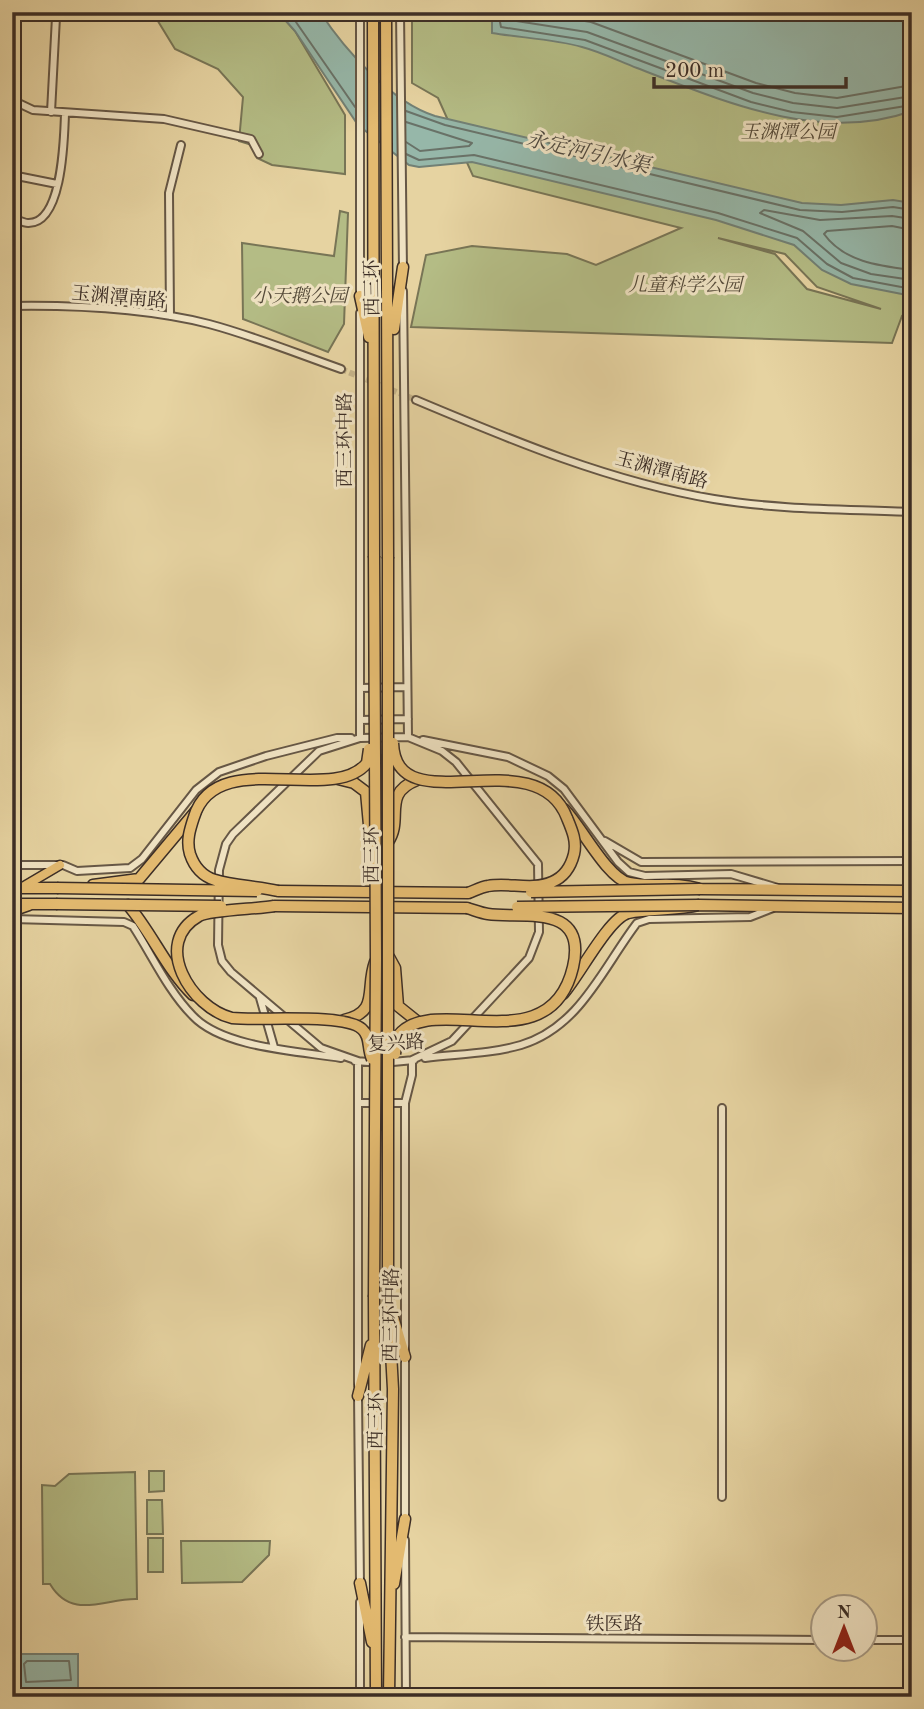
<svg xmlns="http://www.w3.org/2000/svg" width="924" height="1709" viewBox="0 0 924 1709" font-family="'Old Standard TT','Noto Serif SC',serif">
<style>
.green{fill:#b4bc85;stroke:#787556;stroke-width:2;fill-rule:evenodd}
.water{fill:#96b7a9;stroke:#728075;stroke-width:2}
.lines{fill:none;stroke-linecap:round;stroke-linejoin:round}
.shore{stroke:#697268;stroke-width:2}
.minor-tunnel{stroke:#c4b288;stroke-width:6;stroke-dasharray:6 3;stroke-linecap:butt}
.minor-casing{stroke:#665745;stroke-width:10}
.major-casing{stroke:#3c2e26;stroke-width:11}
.highway-casing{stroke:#3c2e26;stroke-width:13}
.minor{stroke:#efe2c2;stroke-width:6}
.major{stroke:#e3ba70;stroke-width:8}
.highway{stroke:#e3ba70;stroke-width:10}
.highway-bridge-casing{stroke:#3c2e26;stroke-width:13;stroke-linecap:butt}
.highway-bridge{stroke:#e3ba70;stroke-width:10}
.labels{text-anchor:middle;stroke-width:6;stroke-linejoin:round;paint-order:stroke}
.park-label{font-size:19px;font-style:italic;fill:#544a39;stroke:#efe2c2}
.street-label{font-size:19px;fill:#3c2e26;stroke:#efe2c2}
.water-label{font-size:21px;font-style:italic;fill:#4e4940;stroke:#efe2c2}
</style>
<rect width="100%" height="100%" fill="#e6d3a1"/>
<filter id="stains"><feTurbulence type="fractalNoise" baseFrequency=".00286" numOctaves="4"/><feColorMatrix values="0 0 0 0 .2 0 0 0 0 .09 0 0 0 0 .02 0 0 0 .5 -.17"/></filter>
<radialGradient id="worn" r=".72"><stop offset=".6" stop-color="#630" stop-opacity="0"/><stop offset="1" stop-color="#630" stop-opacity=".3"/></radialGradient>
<path class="green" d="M108,12H278L295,31L345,115V174L272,165L257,158L252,145L239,141L243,97L218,69L175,49L156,18Z
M412,12H912V319L902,316L892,343L411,327L426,255L472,246L567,254L596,265L681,228L473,176L438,98L412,83ZM718,238L785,254L817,287L881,309L807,289L775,254Z
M340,211L348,213L344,324L328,352L243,319L242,243L334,256Z
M149,1471H164V1491L149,1492Z
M135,1472L137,1599C105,1598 72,1621 50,1584H43L42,1485L55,1486L69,1474Z
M147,1500H162L163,1534H147Z
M148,1538H163V1572H148Z
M181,1541H270L269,1555L242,1582L182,1583Z
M12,1569H20L21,1628L12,1640Z"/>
<path class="water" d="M278,12H320C345,50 391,102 435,116L802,203L841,205L893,200L912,203V296L851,284L822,270L794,245L716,220L472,162L419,167L409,165L358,125L295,31Z
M492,12H912V111C820,144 723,101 637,68C619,61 601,52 582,47C554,39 522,38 492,33Z
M17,1654H78V1689H17Z"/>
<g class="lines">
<path class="shore" d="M289,12L355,107
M498,12L501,27L585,40L751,102L792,112L837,117L912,105
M507,12L510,20L587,32L753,93L793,103L837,108L912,96
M530,12L591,22L756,83L795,93L837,98L912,85
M406,111L445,125L800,210L842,212L893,207L912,210
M406,122L472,143L469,146L420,151L406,142
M406,154L419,160L474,155L718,213L797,238L827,264L853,278L912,289
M912,219L892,216L820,220L764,210L760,213L803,231L841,263L871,274L912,280
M912,230L892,226L827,231L824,234C844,262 880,266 912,270
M27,1661H69L71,1680L26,1682L24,1664Z"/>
<path class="minor-tunnel" d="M341,369L416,400"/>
<g class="minor-casing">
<path id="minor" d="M400,12L403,270
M12,100L33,110L164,119L251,139L259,154
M51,112L56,17
M12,175L57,184
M12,218C17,219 23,223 28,223C63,224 64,138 65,114
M403,291L408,737
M360,298V12
M12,306C78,305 145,308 209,324C254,336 298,354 341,369
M360,313V738
M170,316L169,193L181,145
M416,400C511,440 611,482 714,499C779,510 846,509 912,512
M360,688L407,687
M360,720L408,719
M423,740L508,757L548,776L564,789L618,862L629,872L645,876L731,874L778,888
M605,841L641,862L912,861
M12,865H63L77,871L130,868L142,859L196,790L219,772L266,756L337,738H351
M12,919L124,922L133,926C152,955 168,991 193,1016C223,1048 299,1051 341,1058
M260,998L274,1047
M425,1058C457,1054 490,1054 521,1045C580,1027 602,969 637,923L649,919L750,917L773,908
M355,1061L382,1063L414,1060
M358,1061L321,1048L231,972L222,961L218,945L219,870L226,844L233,834L319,751L360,738L408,737L442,751L456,762L538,864L539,932L529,958L452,1041L412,1060
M358,1103H405
M722,1108V1497
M358,1385V1061
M358,1396L360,1584
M405,1523V1103L412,1075V1060
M405,1540L406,1697
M360,1602V1697
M405,1637L822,1640
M864,1640H912
M909,1697L912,999"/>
</g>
<g class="major-casing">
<path id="major" d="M21,888L60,865
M12,912L29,906"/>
</g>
<g class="highway-casing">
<path id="highway" d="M373,12L374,556
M386,12L388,557
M360,296L369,337
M394,329L403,267
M338,779L354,783L366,792L369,825L374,839
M564,809C581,826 607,878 629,883C653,888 673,881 700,889L912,891
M388,842C404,819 381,794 417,780
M93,885L139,879L196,811
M12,888H57
M278,891L468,893
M12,904H56
M128,905C152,933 167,970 193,995
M274,906L467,908
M389,957L395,968L398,1006L418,1022
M563,994C579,976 608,919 628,913C651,908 676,911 699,905L912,908
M344,1020C380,1012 365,989 375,962
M374,1297L376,1697
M388,1297L393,1389L389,1697
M393,1317L405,1357
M358,1396L371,1345
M360,1583L372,1642
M394,1584L405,1519"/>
</g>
<use href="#minor" class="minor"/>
<use href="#major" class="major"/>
<use href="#highway" class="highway"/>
<g class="highway-bridge-casing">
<path id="highway-bridge" d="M374,556L376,958L374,1297
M393,743C396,826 536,737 567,818C572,830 577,841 574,854C571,866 564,877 552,882C532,891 508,882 488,886C481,887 474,891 468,893
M57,888L257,891
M278,891C258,886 232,886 215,880C202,876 194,866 190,854C186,841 190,829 194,817C216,745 332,806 367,763L369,749
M531,892L700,889
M56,904L221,906
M274,906C258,909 209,910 199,916C151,943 191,1008 232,1018C259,1021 345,1013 362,1029C371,1037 367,1048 372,1059
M517,907L699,905
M395,1054L397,1037C431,989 550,1066 573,967C588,902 522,919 488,914C481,913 474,910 467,908
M388,1297V557"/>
</g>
<use href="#highway-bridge" class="highway-bridge"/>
</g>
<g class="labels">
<g class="park-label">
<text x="788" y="138">玉渊潭公园</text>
<text x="685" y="291">儿童科学公园</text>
<text x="300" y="302">小天鹅公园</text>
</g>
<g class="street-label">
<text transform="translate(371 288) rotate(-91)" y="7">西三环</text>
<text transform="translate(119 296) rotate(5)" y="7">玉渊潭南路</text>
<text transform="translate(344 440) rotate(-90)" y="7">西三环中路</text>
<text transform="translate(662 469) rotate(15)" y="7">玉渊潭南路</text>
<text transform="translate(371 855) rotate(-90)" y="7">西三环</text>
<text transform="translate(396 1042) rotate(-3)" y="7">复兴路</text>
<text transform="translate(390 1315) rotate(-89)" y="7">西三环中路</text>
<text transform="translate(375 1421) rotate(-89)" y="7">西三环</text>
<text x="614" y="1630">铁医路</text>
</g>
<g class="water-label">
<text transform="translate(588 152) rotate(13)" y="7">永定河引水渠</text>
</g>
</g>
<rect width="924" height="1709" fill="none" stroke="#e6d3a1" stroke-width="42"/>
<rect x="14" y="14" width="896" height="1681" fill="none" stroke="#3c2e26" stroke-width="3.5"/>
<rect x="21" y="21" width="882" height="1667" fill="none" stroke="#3c2e26" stroke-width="2"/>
<g transform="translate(844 1628)"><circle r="33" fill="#efe2c2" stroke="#a79a84" stroke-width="2"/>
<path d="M0-5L12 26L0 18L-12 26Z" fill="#8f2418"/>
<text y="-10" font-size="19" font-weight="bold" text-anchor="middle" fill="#3c2e26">N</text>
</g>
<path d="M654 77v10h192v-10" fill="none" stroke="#3c2e26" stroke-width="3.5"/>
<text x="665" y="77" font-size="21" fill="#3c2e26" stroke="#efe2c2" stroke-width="5" paint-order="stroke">200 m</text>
<rect width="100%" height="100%" filter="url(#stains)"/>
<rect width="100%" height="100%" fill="url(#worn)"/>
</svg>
